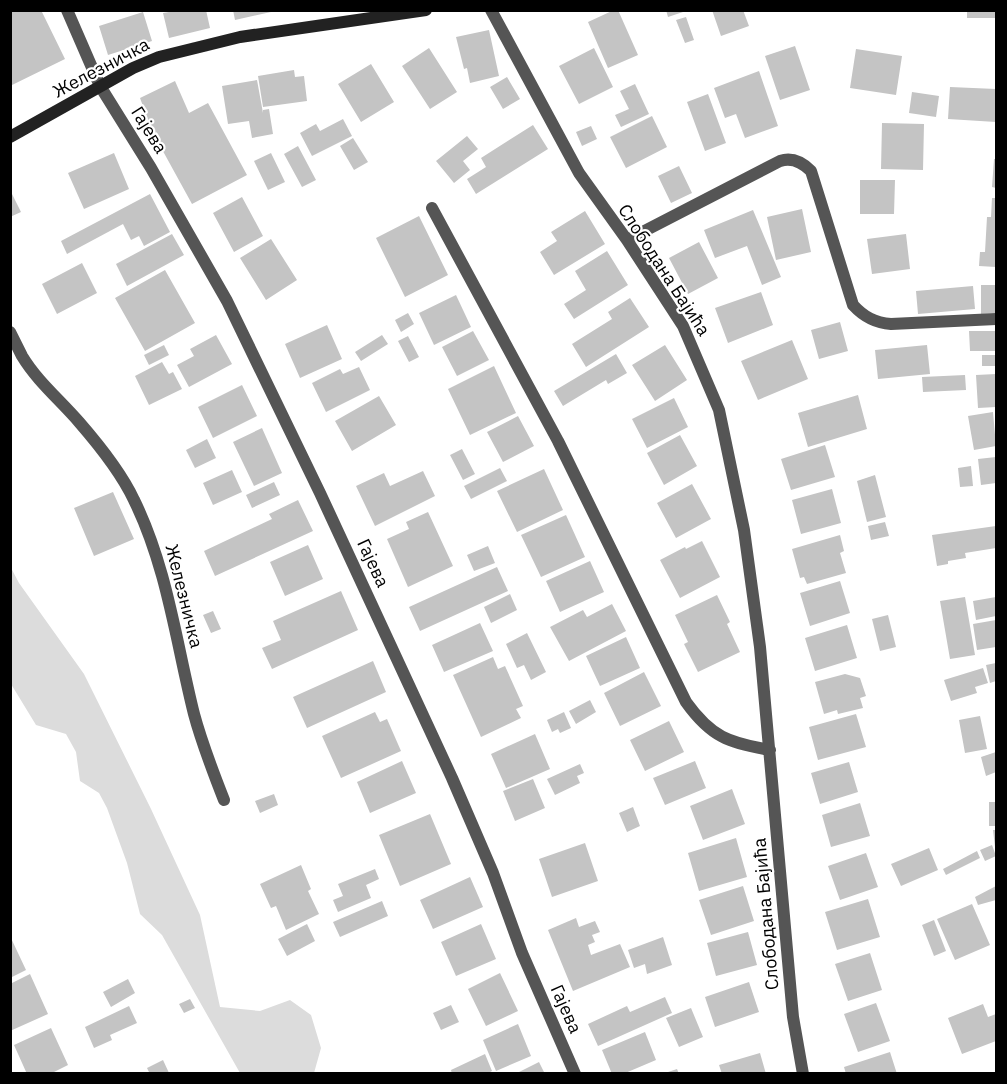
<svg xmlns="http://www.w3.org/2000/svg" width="1007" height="1084" viewBox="0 0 1007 1084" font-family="'IBM Plex Sans',sans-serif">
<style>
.green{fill:#dcdcdc}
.building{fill:#c4c4c4}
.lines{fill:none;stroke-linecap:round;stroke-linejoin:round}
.street{stroke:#555;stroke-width:12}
.secondary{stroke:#222;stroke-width:12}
.labels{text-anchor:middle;stroke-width:4.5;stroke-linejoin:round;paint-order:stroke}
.street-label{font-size:18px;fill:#000;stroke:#fff}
</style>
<rect width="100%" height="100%" fill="#fff"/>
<path class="green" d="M10,566L19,583L84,674L151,809L200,915L220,1007L260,1011L290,1000L311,1015L321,1048L314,1073H240L162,935L140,914L127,863L107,808L99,793L80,781L76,752L66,734L36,725L11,684Z"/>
<path class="building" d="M10,10H41L65,59L10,86Z
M169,10H206L210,28L169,38L163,13L169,12Z
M233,10H271V12L235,20Z
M614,10H618L638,55L608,68L588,22Z
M666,10H686V11L668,17Z
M712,10H743L749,26L721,36Z
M967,10H996V18H967Z
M143,12L152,41L108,55L99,26Z
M686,17L694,40L685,43L676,20Z
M489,30L499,76L470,83L467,68L464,69L456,37Z
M795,46L810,90L780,100L765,56Z
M429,48L457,92L430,109L402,66Z
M594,48L613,87L579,104L559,66Z
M856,49L902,56L896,95L850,88Z
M371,64L394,102L361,122L338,84Z
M294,70L295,77L304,76L307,101L263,107L258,76Z
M759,71L778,126L745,138L736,114L725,118L714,88Z
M507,77L520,99L503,109L490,87Z
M257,80L263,113V110L269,109L273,134L252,138L249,121L228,124L222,86Z
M175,81L189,113L208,103L247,175L192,204L153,133L140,98Z
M635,84L649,114L621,127L615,115L629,109L620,91Z
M950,87L996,89V122L948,119Z
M912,92L939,96L936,117L909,113Z
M708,94L726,143L705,151L687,102Z
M652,116L667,147L626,168L610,137Z
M343,119L352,136L312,156L300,133L316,124L320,131Z
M882,123L924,124L923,170L881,169Z
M533,125L548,149L476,194L467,179L486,167L481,158Z
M591,126L597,139L582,146L576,132Z
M467,136L478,149L463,161L470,170L454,183L436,161Z
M353,138L368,162L354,170L340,146Z
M298,146L316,180L302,187L284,154Z
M114,153L129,189L84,209L68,173Z
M271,153L285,182L268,190L254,161Z
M994,159H996V188L992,187Z
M679,166L692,193L671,203L658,176Z
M860,180H895L894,214H860Z
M10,190L21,212L10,217Z
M150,194L170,232L144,246L139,236L131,240L123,224L67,254L61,241Z
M242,197L263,236L234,252L213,213Z
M992,198H996V267L979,266L980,252H985L987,217H991Z
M802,209L811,252L776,260L767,217Z
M753,210L781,277L762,285L747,246L715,258L704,230Z
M585,211L605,244L554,275L540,252L557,241L551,232Z
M419,216L448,275L405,297L376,238Z
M172,234L184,255L127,286L116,264Z
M906,234L910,269L872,274L867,239Z
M271,239L297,280L266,300L240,258Z
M699,242L718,278L688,294L669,258Z
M607,251L628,285L574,319L564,304L586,290L575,271Z
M82,263L97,293L57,314L42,284Z
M165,270L195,323L145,351L115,298Z
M981,285H996V313L981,314Z
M973,286L975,309L918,314L916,291Z
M761,292L773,325L728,343L715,308Z
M456,295L471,327L434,345L419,313Z
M630,298L649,327L586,367L572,344L612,319L608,312Z
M408,313L414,324L401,332L395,320Z
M840,322L848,351L819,359L811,330Z
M327,325L342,359L300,378L285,344Z
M473,331L489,360L457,376L442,347Z
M969,331H996V351H970Z
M216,335L232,364L189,387L177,365L194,356L190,349Z
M382,335L388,344L361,361L355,352Z
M408,336L419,357L409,362L398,341Z
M792,340L808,379L758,400L741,361Z
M164,345L169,355L149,365L144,355Z
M665,345L687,380L655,401L632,365Z
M927,345L930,374L878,379L875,350Z
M616,354L627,373L608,384L606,380L563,406L554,391Z
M982,355H996V366H982Z
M162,362L169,374L173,372L182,389L149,405L135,376Z
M494,366L516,413L470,435L448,389Z
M359,367L370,390L326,412L312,383L340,369L343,374Z
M996,374V407L978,408L976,375Z
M965,375L966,390L923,392L922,377Z
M242,385L257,416L213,438L198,407Z
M858,395L867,429L808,447L798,413Z
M379,396L396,425L352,451L335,421Z
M674,398L688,427L647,448L632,419Z
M993,412L996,446L974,450L968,416Z
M518,416L534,446L503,462L487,432Z
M262,428L282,473L254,486L233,442Z
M680,435L697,466L664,485L647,453Z
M207,439L216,458L195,468L186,450Z
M825,445L835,477L791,490L781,459Z
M462,449L475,474L463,480L450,455Z
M996,457V483L981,485L978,459Z
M971,466L973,486L960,487L958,468Z
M500,468L507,481L471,499L464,486Z
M544,469L563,510L517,532L497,491Z
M232,470L242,492L213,505L203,483Z
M423,471L435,496L375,526L356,486L384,473L390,486Z
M875,475L886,517L867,522L857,481Z
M274,482L280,495L252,508L246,495Z
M692,484L711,519L676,538L657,503Z
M832,489L841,523L801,534L792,500Z
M113,492L134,539L94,556L74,508Z
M298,500L313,531L215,576L204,551L272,519L269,514Z
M428,512L453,566L408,587L387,539L409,529L406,522Z
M566,515L585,557L541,577L521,535Z
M885,522L889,536L871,540L868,526Z
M996,526V548L965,553L966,558L948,561V564L937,566L932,535Z
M840,535L844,551L840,553L846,573L807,584L804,577L800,578L792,549Z
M702,541L720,577L680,598L660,560L685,547L686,549Z
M308,545L323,579L285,596L270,562Z
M488,546L495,563L474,571L467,555Z
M590,561L604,592L560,612L546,581Z
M497,567L508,591L420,631L409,607Z
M840,581L850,613L810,626L800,593Z
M341,591L358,630L272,669L262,648L281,640L273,621Z
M510,594L517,610L491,623L484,607Z
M717,595L730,622L727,624L740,652L698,672L684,644L688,642L675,615Z
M965,597L975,655L950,659L940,601Z
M996,597V616L976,620L973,601Z
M612,604L626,631L569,661L550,627L583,610L587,617Z
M213,611L221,629L211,633L203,615Z
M888,615L896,647L880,651L872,619Z
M996,620V647L977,650L973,624Z
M480,623L493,651L444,672L432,645Z
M847,625L857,658L815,671L805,638Z
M527,633L546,672L531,680L524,665L517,668L506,644Z
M626,637L640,668L600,686L586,656Z
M493,657L498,669L505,666L523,706L516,709L521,718L481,737L453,675Z
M373,661L386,692L307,728L293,697Z
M996,663V681L990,683L986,665Z
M983,668L988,683L975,687L977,693L951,701L944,680Z
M644,672L661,706L620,726L604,693Z
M845,674L860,678L866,696L860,698L863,708L838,714L837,710L824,714L815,682Z
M590,700L596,712L576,724L569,711Z
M375,712L380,722L387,719L401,751L341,778L322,736Z
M564,712L571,728L560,733L558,729L552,732L547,720Z
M856,714L866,747L818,760L809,727Z
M980,716L987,749L965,753L959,720Z
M669,721L684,752L645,771L630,740Z
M535,734L550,769L506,788L491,754Z
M996,752V772L986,776L981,757Z
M402,761L416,793L370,813L357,782Z
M695,761L706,788L665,805L653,778Z
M849,762L858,792L820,804L811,773Z
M580,764L584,773L577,776L580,783L555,795L547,779Z
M533,779L545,808L515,821L503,791Z
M732,789L745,824L703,840L690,806Z
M274,794L278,805L260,813L255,801Z
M989,802H996V826H989Z
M860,803L870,836L831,847L822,815Z
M633,807L640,826L627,832L619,813Z
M430,814L451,864L400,886L379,835Z
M993,830H996V847H995Z
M736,838L747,877L699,891L688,853Z
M585,843L598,881L552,897L539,859Z
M992,845L996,856L985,861L980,850Z
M929,848L938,870L901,886L891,864Z
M977,851L980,858L946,875L943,869Z
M866,853L878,887L840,900L828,866Z
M301,865L311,889L308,891L319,914L286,930L276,906L271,908L260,884Z
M375,869L379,879L366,885L371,898L338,912L333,900L343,896L338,884Z
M470,877L483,907L433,929L420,900Z
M743,886L754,921L711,935L699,900Z
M996,886V900L978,905L975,897Z
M868,899L880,937L837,950L825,912Z
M382,901L388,916L340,937L333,922Z
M972,904L990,945L955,960L937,919Z
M576,918L579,927L595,921L600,932L592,935L595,942L588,945L591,955L620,944L630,967L573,991L548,930Z
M934,920L946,951L934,956L922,925Z
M307,924L315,941L287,956L278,939Z
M481,924L496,959L456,976L441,942Z
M748,932L757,965L716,976L707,943Z
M10,936L26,970L10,978Z
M663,937L672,965L647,974L645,964L634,968L628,950Z
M870,953L882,990L848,1001L835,964Z
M500,973L518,1011L486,1026L468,989Z
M30,974L48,1014L10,1031V984Z
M128,979L135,993L111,1007L103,992Z
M749,982L759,1012L715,1027L705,997Z
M665,997L672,1013L598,1046L588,1024L627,1006L630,1012Z
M190,999L195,1008L184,1013L179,1004Z
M876,1003L890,1041L858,1052L844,1014Z
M983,1004L988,1017L996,1014V1041L962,1054L948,1018Z
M451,1005L459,1022L441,1030L433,1013Z
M129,1006L137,1023L110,1035L112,1040L94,1048L85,1027Z
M691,1008L703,1037L679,1047L666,1018Z
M518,1024L531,1056L496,1071L483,1040Z
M51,1028L68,1065L50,1074H27L14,1045Z
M645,1032L656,1060L623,1074H612L602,1050Z
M890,1052L897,1074H846L844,1067Z
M760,1053L766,1074H722L719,1065Z
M485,1054L492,1071L486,1074H452L451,1070Z
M163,1060L169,1073L150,1074L147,1068Z
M539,1062L545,1074H515Z
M677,1069L679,1074H665V1073Z"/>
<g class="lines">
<path class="street" d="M67,10L100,86L151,168L227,301L320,493L452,778L493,873L522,953L575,1074
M491,10L579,173L627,240L683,326L719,410L744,530L760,647L793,1017L803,1074
M432,208L558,441L686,702C711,737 729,743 770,750
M627,240L780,161C792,157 802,162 811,171L853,305C864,317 875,323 891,324L996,319
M10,332C14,340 18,348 22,356C37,381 60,400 79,422C99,445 121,472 134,500C167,567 176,642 194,714C202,744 213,772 224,800"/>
<path class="secondary" d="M10,137L133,68L159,57L240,37L426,10"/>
</g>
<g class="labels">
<g class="street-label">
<text transform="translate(101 68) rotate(-28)" y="6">Железничка</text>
<text transform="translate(149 130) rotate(58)" y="6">Гајева</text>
<text transform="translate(664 270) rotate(57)" y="6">Слободана Бајића</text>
<text transform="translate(373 563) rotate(65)" y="6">Гајева</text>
<text transform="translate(184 596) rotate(76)" y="6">Железничка</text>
<text transform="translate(766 914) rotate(-95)" y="6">Слободана Бајића</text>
<text transform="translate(566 1009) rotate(66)" y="6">Гајева</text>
</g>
</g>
<rect width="1007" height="1084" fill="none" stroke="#000000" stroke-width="24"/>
</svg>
